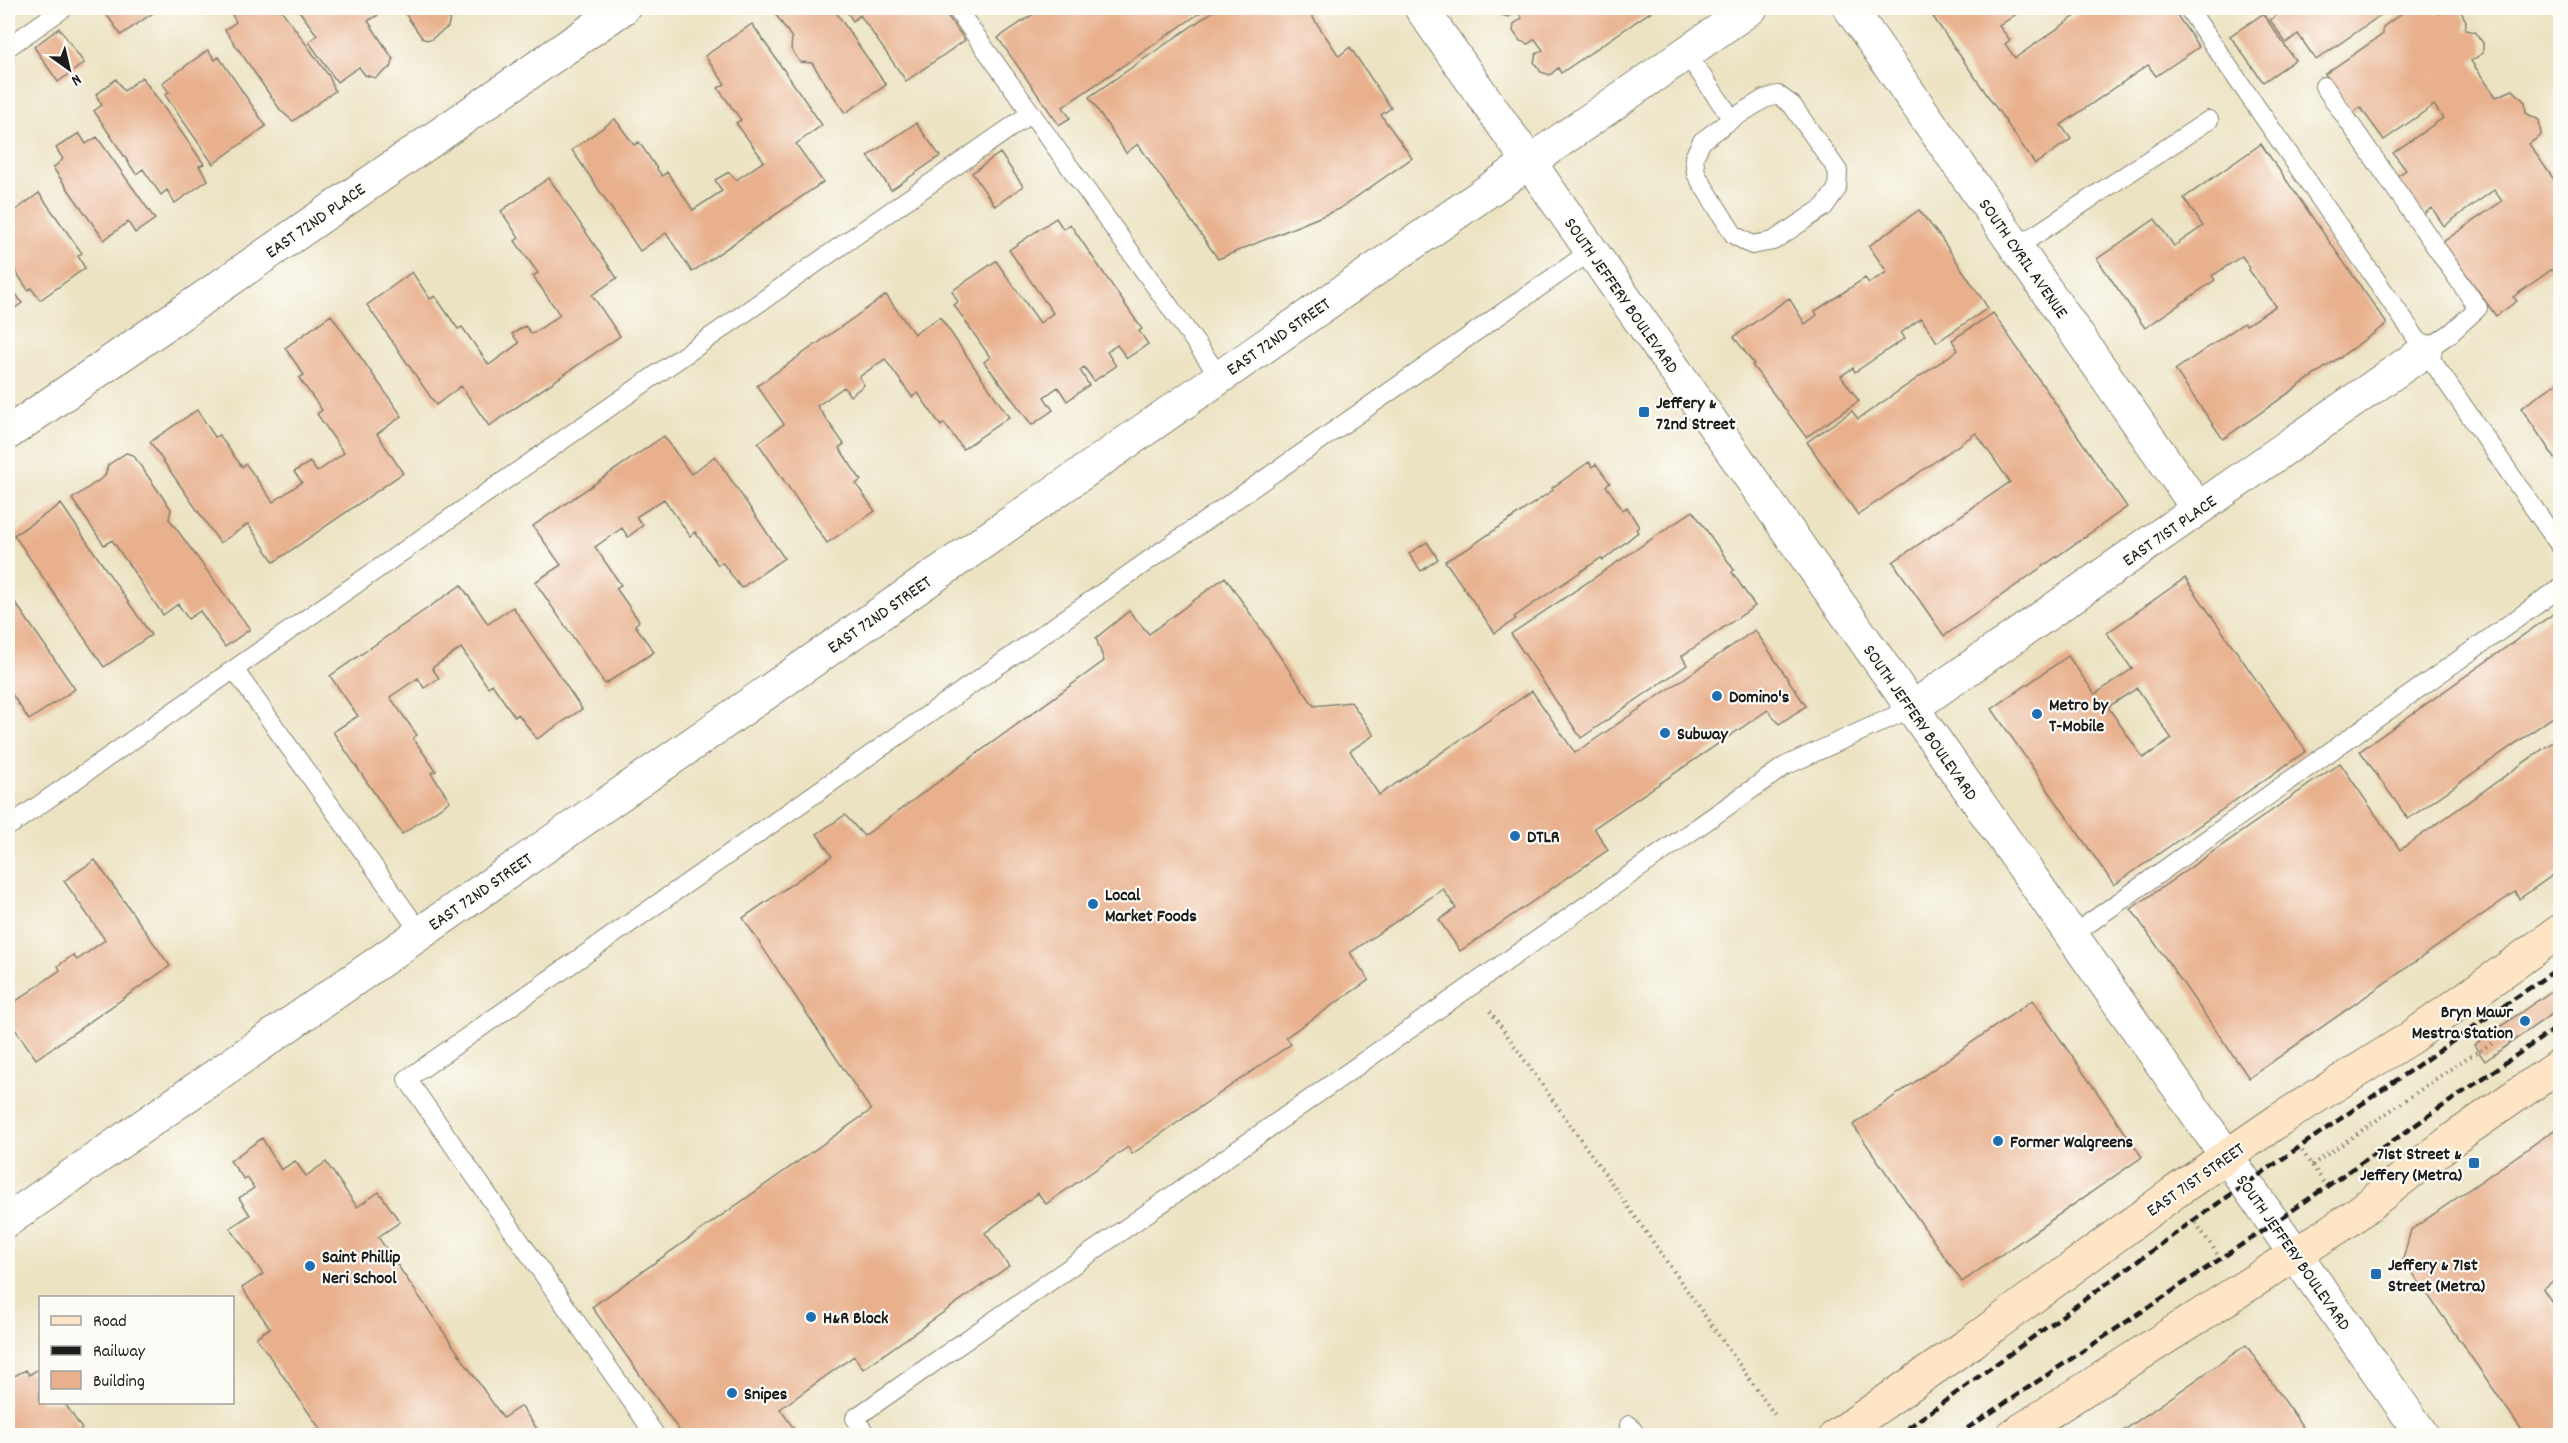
<svg xmlns="http://www.w3.org/2000/svg" width="2568" height="1443" viewBox="0 0 2568 1443" font-family="Dekko,sans-serif">
<style>
.building{fill:#e8b08d;fill-rule:evenodd}
.lines{fill:none;stroke-linecap:round;stroke-linejoin:round}
.service-casing{stroke:#848070;stroke-width:20}
.minor-casing{stroke:#848070;stroke-width:35}
.tertiary-casing{stroke:#848070;stroke-width:35}
.secondary-casing{stroke:#848070;stroke-width:35}
.path{stroke:#848070;stroke-width:4;stroke-dasharray:1.5 4.5;stroke-linecap:butt}
.service{stroke:#fff;stroke-width:18}
.minor{stroke:#fff;stroke-width:33}
.tertiary{stroke:#fff;stroke-width:33}
.secondary{stroke:#fde5c5;stroke-width:33}
.rail{stroke:#1c1c1c;stroke-width:4.5;stroke-dasharray:9 4.5;stroke-linecap:butt}
.poi-dot{fill:#1f6fb2;stroke:#fdfcf7;stroke-width:2}
.labels{text-anchor:middle;stroke-width:4.5;stroke-linejoin:round;paint-order:stroke}
.street-label{font-size:18px;fill:#1c1c1c;stroke:#fdfcf7}
.poi-label{font-size:18px;font-weight:bold;fill:#1c1c1c;stroke:#fdfcf7;text-anchor:start}
</style>
<rect width="100%" height="100%" fill="#fdfcf7"/>
<filter id="ink" filterUnits="userSpaceOnUse"><feTurbulence type="fractalNoise" baseFrequency=".0167" numOctaves="2"/><feDisplacementMap in="SourceGraphic" scale="12" xChannelSelector="R" yChannelSelector="G"/><feConvolveMatrix kernelMatrix="1 2 1 2 8 2 1 2 1" color-interpolation-filters="sRGB"/></filter>
<filter id="wash" filterUnits="userSpaceOnUse"><feTurbulence type="fractalNoise" baseFrequency=".008" numOctaves="4" result="noise"/><feDisplacementMap in="SourceGraphic" scale="24" xChannelSelector="R" yChannelSelector="G"/><feGaussianBlur stdDeviation="1.35" result="paint"/><feColorMatrix in="noise" values="0 0 0 0 0 0 0 0 0 0 0 0 0 0 0 0 0 1.4 0 .05"/><feComposite in="paint" operator="in"/></filter>
<g filter="url(#wash)">
<rect width="100%" height="100%" fill="#ece3c3"/>
<g id="blocks">
<path class="building" d="M102,8H160L121,35Z
M243,8H280L329,76L335,91L293,121L281,111L225,30L236,22L232,15Z
M297,8H373L378,15L368,21L393,59L392,66L375,78L365,75L359,67L337,82L309,42L317,35Z
M401,8H446L444,9L450,18L448,27L430,40L423,39Z
M775,8H833L886,85L845,113L812,63L800,62L791,49L792,38L776,15L778,14Z
M844,8H942L965,40L906,81L860,15L853,21Z
M1042,8H1207L1063,107L1070,118L1059,125L998,38Z
M1218,8H1311L1312,9L1309,12L1339,56L1350,47L1391,108L1381,115L1412,158L1339,209L1218,259L1138,144L1126,153L1089,97Z
M1497,8H1656L1561,73L1558,68L1550,75L1541,72L1534,62L1536,54L1543,50L1535,39L1528,44L1520,41L1513,31L1514,24L1522,18L1517,11L1509,17L1502,15Z
M1927,8H2025L1999,26L2010,40L2005,44L2015,58L2087,8H2172L2199,47L2156,76L2148,65L2061,125L2071,139L2035,164Z
M2288,8H2391L2316,60L2298,34L2286,43L2270,20Z
M2409,8H2434L2439,14L2448,8L2460,10L2466,21L2465,30L2475,32L2483,43V53L2471,61L2496,97L2513,90L2525,102L2526,113L2539,120L2541,135L2529,144L2555,181L2560,178V271L2551,270L2513,297L2517,301L2496,316L2443,242L2502,201L2494,190L2444,226L2432,208L2422,215L2396,177L2406,170L2393,153L2443,118L2434,105L2384,140L2360,107L2352,114L2325,74L2383,34V27Z
M2263,14L2295,60L2263,82L2230,36Z
M752,24L822,125L796,144L823,182L692,272L666,233L640,251L572,150L615,119L634,145L639,142L662,176L667,172L693,210L722,191L715,180L729,172L736,180L764,161L736,123L741,120L718,88L725,84L705,56Z
M59,28L84,63L58,82L34,47Z
M208,50L215,60L219,57L266,126L213,164L165,95L169,92L162,83Z
M142,77L204,164L199,166L208,180L175,203L167,190L161,195L143,169L136,174L94,111L102,105L96,95L116,79L124,91Z
M916,123L940,156L891,190L868,156Z
M79,133L86,144L97,137L155,219L135,233L128,222L104,240L53,168L63,159L56,148Z
M2261,144L2387,324L2223,439L2175,370L2244,323L2246,325L2276,306L2249,270L2250,268L2242,256L2212,276L2215,280L2145,328L2097,259L2155,219L2174,246L2203,226L2184,198Z
M1000,153L1023,186L995,206L972,173Z
M549,178L617,278L592,295L620,336L489,426L461,386L436,405L367,305L412,272L430,299L435,296L458,329L462,327L489,365L519,343L512,334L525,326L532,334L560,315L533,276L538,273L515,241L519,238L501,211Z
M39,193L82,253L78,256L85,268L40,300L31,288L28,290L8,260V216Z
M1919,210L1941,238L1988,308L1937,342L1921,318L1901,333L1905,338L1855,372L1853,368L1841,376L1859,401L1806,437L1752,365L1754,364L1734,337L1789,298L1805,324L1817,315L1815,311L1865,278L1869,283L1887,272L1869,246Z
M1056,218L1063,229L1070,224L1142,329L1139,331L1148,344L1127,358L1117,345L1107,352L1116,366L1094,381L1084,367L1080,370L1089,385L1067,401L1058,387L1044,397L1053,410L1032,425L984,362L990,357L954,305L958,302L952,291L996,261L1040,323L1053,313L1009,250Z
M8,282L22,303L8,313Z
M886,295L914,334L940,317L1009,417L963,449L944,423L941,426L918,393L912,397L885,359L859,377L864,385L850,396L844,387L817,406L844,444L839,448L861,480L856,484L875,511L827,543L758,443L784,424L757,386Z
M1993,313L2127,507L1944,636L1893,562L2010,482L1976,433L1858,515L1807,442L1852,411L1858,419L1958,350L1952,340Z
M331,315L402,416L377,434L403,473L274,562L248,524L220,543L150,442L197,410L215,437L219,435L242,467L246,464L273,502L302,482L294,472L310,462L317,472L344,453L317,414L322,410L299,378L304,375L285,348Z
M2560,381V466L2521,408Z
M664,436L691,474L715,456L784,558L741,588L722,562L718,565L695,532L690,536L664,499L636,517L643,525L628,537L622,528L595,547L621,585L616,588L639,621L635,625L654,652L605,684L535,582L561,565L533,526Z
M126,453L133,455L171,509L169,519L250,629L225,647L200,611L188,619L178,604L163,615L112,540L104,545L72,499L105,476L108,465Z
M1589,462L1592,467L1596,464L1610,483L1606,486L1623,510L1627,507L1639,527L1636,529L1638,532L1606,558L1603,560L1601,558L1514,617L1516,619L1495,633L1445,561L1467,549L1553,490L1552,488Z
M61,504L151,635L104,667L14,535Z
M1693,511L1734,570L1732,572L1755,606L1682,656L1687,665L1581,738L1511,634Z
M1427,542L1438,559L1421,571L1409,554Z
M1225,577L1314,706L1351,702L1374,735L1350,751L1379,795L1532,691L1575,753L1755,630L1806,706L1779,724L1768,710L1594,828L1608,850L1460,951L1439,920L1456,908L1443,889L1350,953L1369,980L1286,1037L1291,1044L1132,1154L1128,1147L1046,1204L1038,1193L985,1233L1009,1266L863,1369L854,1356L780,1409L799,1436H683L592,1307L871,1110L743,918L832,856L817,834L845,815L864,836L1104,661L1096,638L1129,611L1149,634Z
M2185,578L2306,751L2114,885L1992,709L2068,656L2095,694L2132,669L2107,633ZM2137,688L2172,739L2143,758L2108,707Z
M461,585L488,624L513,607L582,709L537,739L518,714L515,717L492,684L488,687L461,648L432,668L439,678L424,688L418,678L390,697L417,735L413,738L436,771L431,773L450,801L402,834L333,732L358,716L330,676Z
M8,592L75,689L29,720L8,688Z
M2560,609V712L2408,819L2360,751Z
M2560,737V870L2519,899L2515,892L2249,1078L2131,909L2340,763L2400,850Z
M95,860L170,966L36,1059L8,1019V1007L60,970L58,966L73,955L77,960L105,940L64,881Z
M2560,985V1008L2485,1061L2474,1045Z
M2033,1000L2142,1157L1962,1282L1853,1125Z
M2560,1126V1276L2543,1289L2560,1314V1436H2526L2403,1259L2411,1230Z
M262,1138L281,1170L295,1161L306,1176L326,1162L357,1207L379,1192L400,1222L378,1237L503,1418L521,1406L542,1436H325L256,1337L270,1328L242,1288L263,1274L230,1228L250,1215L239,1198L254,1188L247,1177L244,1179L230,1161Z
M2246,1345L2309,1436H2116Z
M40,1368V1402H64L82,1429L72,1436H8V1379L26,1370L29,1375Z"/>
</g>
</g>
<g filter="url(#ink)">
<use href="#blocks" fill-opacity="0" stroke="#848070" stroke-width="1.5"/>
<g class="lines">
<g class="service-casing">
<path id="service" d="M956,8L1220,377
M2188,8L2560,546
M8,47L64,8
M1686,53L1732,119L1702,141L1694,157L1696,174L1734,235L1752,245L1773,241L1824,207L1837,189L1838,171L1792,105L1778,95L1764,99L1732,119
M2324,86L2478,308L2452,332L2425,351
M2017,247L2209,120
M234,669L420,932
M12,824L1030,114
M2071,936L2560,588
M1629,1425L1637,1436
M656,1436L407,1079L1591,251
M867,1436L855,1418L1785,766L1912,708"/>
</g>
<g class="minor-casing">
<path id="minor" d="M1850,8L2198,509
M8,433L623,8
M1912,708L2425,351
M8,1220L1751,8"/>
</g>
<g class="tertiary-casing">
<path id="tertiary" d="M1421,8L2423,1436"/>
</g>
<g class="secondary-casing">
<path id="secondary" d="M1836,1436L1969,1344L2175,1192L2279,1120L2410,1038L2560,931
M2012,1436L2349,1220L2456,1137L2560,1065"/>
</g>
<path class="path" d="M1490,1011L1777,1418
M2302,1151L2327,1187
M2312,1165L2462,1061L2494,1042
M2196,1223L2220,1258"/>
<use href="#service" class="service"/>
<use href="#minor" class="minor"/>
<use href="#tertiary" class="tertiary"/>
<use href="#secondary" class="secondary"/>
<path class="rail" d="M1897,1436L2194,1220L2560,967
M1956,1436L2274,1223L2560,1025"/>
</g>
</g>
<g class="poi-dot">
<rect x="1638" y="406" width="12" height="12" rx="3"/>
<circle cx="1717" cy="696" r="6"/>
<circle cx="2037" cy="714" r="6"/>
<circle cx="1665" cy="733" r="6"/>
<circle cx="1515" cy="836" r="6"/>
<circle cx="1093" cy="904" r="6"/>
<circle cx="2525" cy="1021" r="6"/>
<circle cx="1998" cy="1141" r="6"/>
<rect x="2468" y="1157" width="12" height="12" rx="3"/>
<circle cx="310" cy="1266" r="6"/>
<rect x="2370" y="1268" width="12" height="12" rx="3"/>
<circle cx="811" cy="1317" r="6"/>
<circle cx="732" cy="1393" r="6"/>
</g>
<g class="labels">
<g class="street-label">
<text transform="translate(315 220) rotate(-35)" y="6">EAST 72ND PLACE</text>
<text transform="translate(2024 258) rotate(55)" y="6">SOUTH CYRIL AVENUE</text>
<text transform="translate(1622 295) rotate(55)" y="6">SOUTH JEFFERY BOULEVARD</text>
<text transform="translate(1278 336) rotate(-35)" y="6">EAST 72ND STREET</text>
<text transform="translate(2169 530) rotate(-35)" y="6">EAST 71ST PLACE</text>
<text transform="translate(879 614) rotate(-35)" y="6">EAST 72ND STREET</text>
<text transform="translate(1921 722) rotate(55)" y="6">SOUTH JEFFERY BOULEVARD</text>
<text transform="translate(480 891) rotate(-35)" y="6">EAST 72ND STREET</text>
<text transform="translate(2195 1179) rotate(-35)" y="6">EAST 71ST STREET</text>
<text transform="translate(2294 1252) rotate(55)" y="6">SOUTH JEFFERY BOULEVARD</text>
</g>
<g class="poi-label">
<text x="1656" y="408">Jeffery &amp;<tspan x="1656" dy="21">72nd Street</tspan></text>
<text x="1729" y="702">Domino's</text>
<text x="2049" y="710">Metro by<tspan x="2049" dy="21">T-Mobile</tspan></text>
<text x="1677" y="739">Subway</text>
<text x="1527" y="842">DTLR</text>
<text x="1105" y="900">Local<tspan x="1105" dy="21">Market Foods</tspan></text>
<text x="2513" y="1017" text-anchor="end">Bryn Mawr<tspan x="2513" dy="21">Mestra Station</tspan></text>
<text x="2010" y="1147">Former Walgreens</text>
<text x="2462" y="1159" text-anchor="end">71st Street &amp;<tspan x="2462" dy="21">Jeffery (Metra)</tspan></text>
<text x="322" y="1262">Saint Phillip<tspan x="322" dy="21">Neri School</tspan></text>
<text x="2388" y="1270">Jeffery &amp; 71st<tspan x="2388" dy="21">Street (Metra)</tspan></text>
<text x="823" y="1323">H&amp;R Block</text>
<text x="744" y="1399">Snipes</text>
</g>
</g>
<rect width="2568" height="1443" fill="none" stroke="#fdfcf7" stroke-width="30"/>
<rect x="39" y="1296" width="195" height="108" fill="#fdfcf7" stroke="#a3a29f" stroke-width="1.5"/>
<rect x="51" y="1316" width="30" height="9" fill="#fde5c5" stroke="#a3a29f" stroke-width="1.5"/>
<text x="93" y="1326" font-size="18" fill="#1c1c1c">Road</text>
<rect x="51" y="1346" width="30" height="9" fill="#1c1c1c" stroke="#a3a29f" stroke-width="1.5"/>
<text x="93" y="1356" font-size="18" fill="#1c1c1c">Railway</text>
<rect x="51" y="1371" width="30" height="18" fill="#e8b08d" stroke="#a3a29f" stroke-width="1.5"/>
<text x="93" y="1386" font-size="18" fill="#1c1c1c">Building</text>
<g transform="translate(69 69) rotate(146)" stroke="#fdfcf7" stroke-width="4.5" paint-order="stroke">
<path d="M0-4.5L10 22L0 15L-10 22Z" fill="#1c1c1c"/>
<text y="-9" font-size="16" font-weight="bold" text-anchor="middle" fill="#1c1c1c">N</text>
</g>
</svg>
